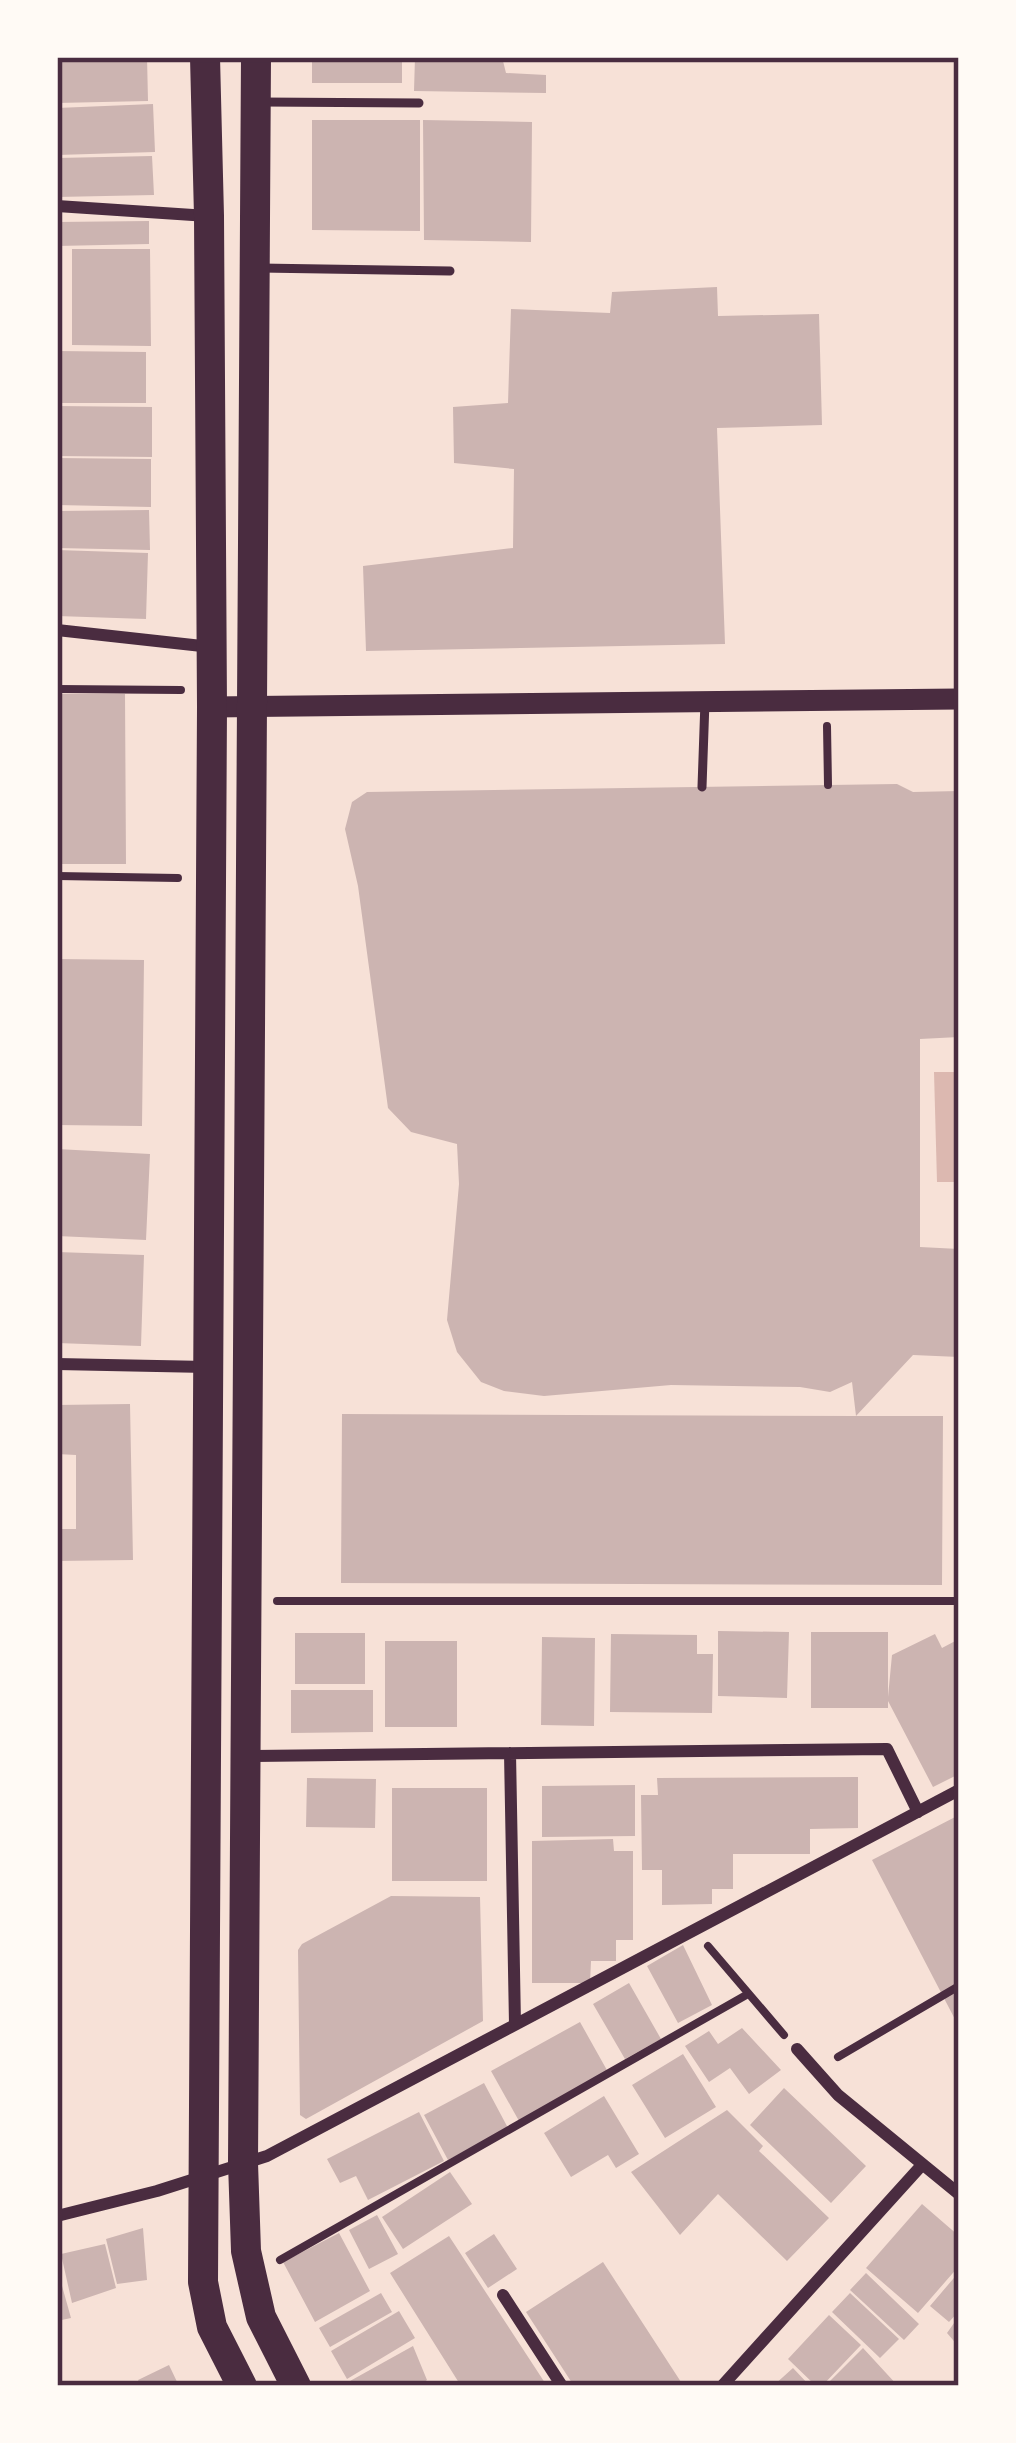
<svg xmlns="http://www.w3.org/2000/svg" width="1016" height="2443" viewBox="0 0 1016 2443" font-family="Spectral,serif">
<style>
.water{fill:#dcb8b0}
.building{fill:#ccb4b1}
.lines{fill:none;stroke-linecap:round;stroke-linejoin:round}
.path{stroke:#4a2c40;stroke-width:8}
.service{stroke:#4a2c40;stroke-width:9}
.minor{stroke:#4a2c40;stroke-width:12}
.tertiary{stroke:#4a2c40;stroke-width:21}
.primary{stroke:#4a2c40;stroke-width:30}
.neatline{fill:none;stroke:#4a2c40;stroke-width:4.5}
</style>
<rect width="100%" height="100%" fill="#f7e1d7"/>
<path class="water" d="M934,1072H954L958,1182H937Z"/>
<path class="building" d="M57,57H147L148,101L57,103Z
M312,57H402V83H312Z
M415,57H502L506,73L546,75V93L414,91Z
M153,104L155,152L57,155V108Z
M312,120H420V231L312,230Z
M423,120L532,122L531,242L424,240Z
M152,156L154,195L57,197V158Z
M149,221V244L57,246V222Z
M72,249H150L151,346L72,345Z
M717,287L718,316L819,314L822,425L717,428L725,644L366,651L363,566L513,548L514,469L454,463L453,407L508,403L511,309L610,313L612,292Z
M57,351L146,352V403H57Z
M57,406L152,407V457L57,456Z
M57,458L151,459V507L57,505Z
M149,510L150,550L57,548V511Z
M57,550L148,553L146,619L57,616Z
M57,694H125L126,864H57Z
M897,784L913,792L959,791V1037L920,1039V1247L959,1249V1357L913,1355L856,1416H943L942,1585L341,1583L342,1414L856,1416L852,1382L830,1392L800,1387L671,1385L544,1396L504,1391L481,1382L457,1352L447,1320L459,1184L457,1144L411,1132L388,1108L358,886L345,829L352,802L367,792Z
M57,959L144,960L142,1126L57,1125Z
M57,1149L150,1154L146,1240L57,1236Z
M57,1252L144,1255L141,1346L57,1343Z
M130,1404L133,1560L57,1561V1529H76V1455L57,1454V1405Z
M718,1631L789,1632L787,1698L718,1696Z
M811,1632H888V1697L892,1655L935,1634L942,1648L959,1639V1774L933,1787L888,1701V1708H811Z
M295,1633H365V1684H295Z
M611,1634L697,1635V1654H713L712,1713L610,1712Z
M542,1637L595,1638L594,1726L541,1725Z
M385,1641H457V1727H385Z
M291,1690H373V1732L291,1733Z
M858,1777V1828L810,1829V1854H733V1889H712V1904L662,1905V1870H642L641,1795H658L657,1778Z
M307,1778L376,1779L375,1828L306,1827Z
M635,1785V1836L542,1837V1786Z
M392,1788H487V1881H392Z
M959,1815V2027L872,1860Z
M613,1839L614,1851H633V1940H616V1961H591L590,1983H532V1841Z
M391,1896L480,1897L483,2021L306,2119L300,2115L298,1950L302,1944Z
M683,1945L712,2005L678,2023L647,1966Z
M629,1983L661,2039L625,2059L593,2004Z
M580,2022L608,2072L519,2121L491,2071Z
M742,2028L781,2070L749,2094L730,2068L709,2082L685,2046L709,2031L718,2044Z
M683,2054L716,2107L665,2138L632,2085Z
M484,2083L508,2128L448,2160L424,2115Z
M784,2088L866,2166L831,2203L750,2125Z
M604,2096L639,2154L616,2168L608,2155L571,2177L544,2133Z
M727,2110L763,2146L759,2151L829,2218L787,2261L718,2194L680,2235L631,2172Z
M419,2112L444,2161L368,2200L356,2176L340,2183L327,2159Z
M450,2172L472,2204L403,2249L382,2217Z
M922,2204L959,2236V2266L918,2313L866,2268Z
M377,2215L398,2254L369,2269L349,2230Z
M143,2228L147,2280L117,2284L106,2239Z
M339,2233L370,2291L315,2322L283,2262Z
M494,2234L517,2269L488,2288L465,2253Z
M449,2236L547,2386H461L390,2273Z
M105,2244L116,2288L72,2303L61,2254Z
M603,2262L681,2382L674,2386H574L526,2312Z
M57,2268L71,2318L57,2321Z
M959,2272V2311L949,2322L930,2306Z
M866,2273L919,2324L904,2340L850,2290Z
M381,2293L392,2312L330,2347L319,2328Z
M850,2293L899,2339L880,2358L832,2312Z
M399,2311L415,2338L347,2379L331,2351Z
M829,2315L861,2345L822,2386H816L788,2359Z
M959,2316V2347L947,2333Z
M413,2346L427,2380L419,2386H341Z
M863,2348L898,2386H825Z
M169,2365L179,2386H141L138,2380Z
M793,2368L810,2386H773Z"/>
<g class="lines">
<path class="path" d="M57,689L181,690
M827,726L828,785
M57,876L178,878
M277,1601H959
M708,1946L784,2035
M838,2057L959,1986
M280,2260L748,1994"/>
<path class="service" d="M261,102L419,103
M260,268L450,271
M702,787L705,701"/>
<path class="minor" d="M57,206L208,216
M57,630L211,647
M57,1364L207,1367
M510,1753L515,2024
M247,1756L887,1749L918,1812
M797,2049L838,2095L959,2194
M57,2216L157,2191L267,2156L959,1790
M503,2295L562,2386
M722,2386L921,2166"/>
<path class="tertiary" d="M212,707L959,699"/>
<path class="primary" d="M205,57L209,216L212,707L203,2282L212,2327L242,2386
M256,57L243,2163L246,2251L261,2317L296,2386"/>
</g>
<rect width="1016" height="2443" fill="none" stroke="#fffaf5" stroke-width="120"/>
<rect x="60" y="60" width="896" height="2323" class="neatline"/>
</svg>
